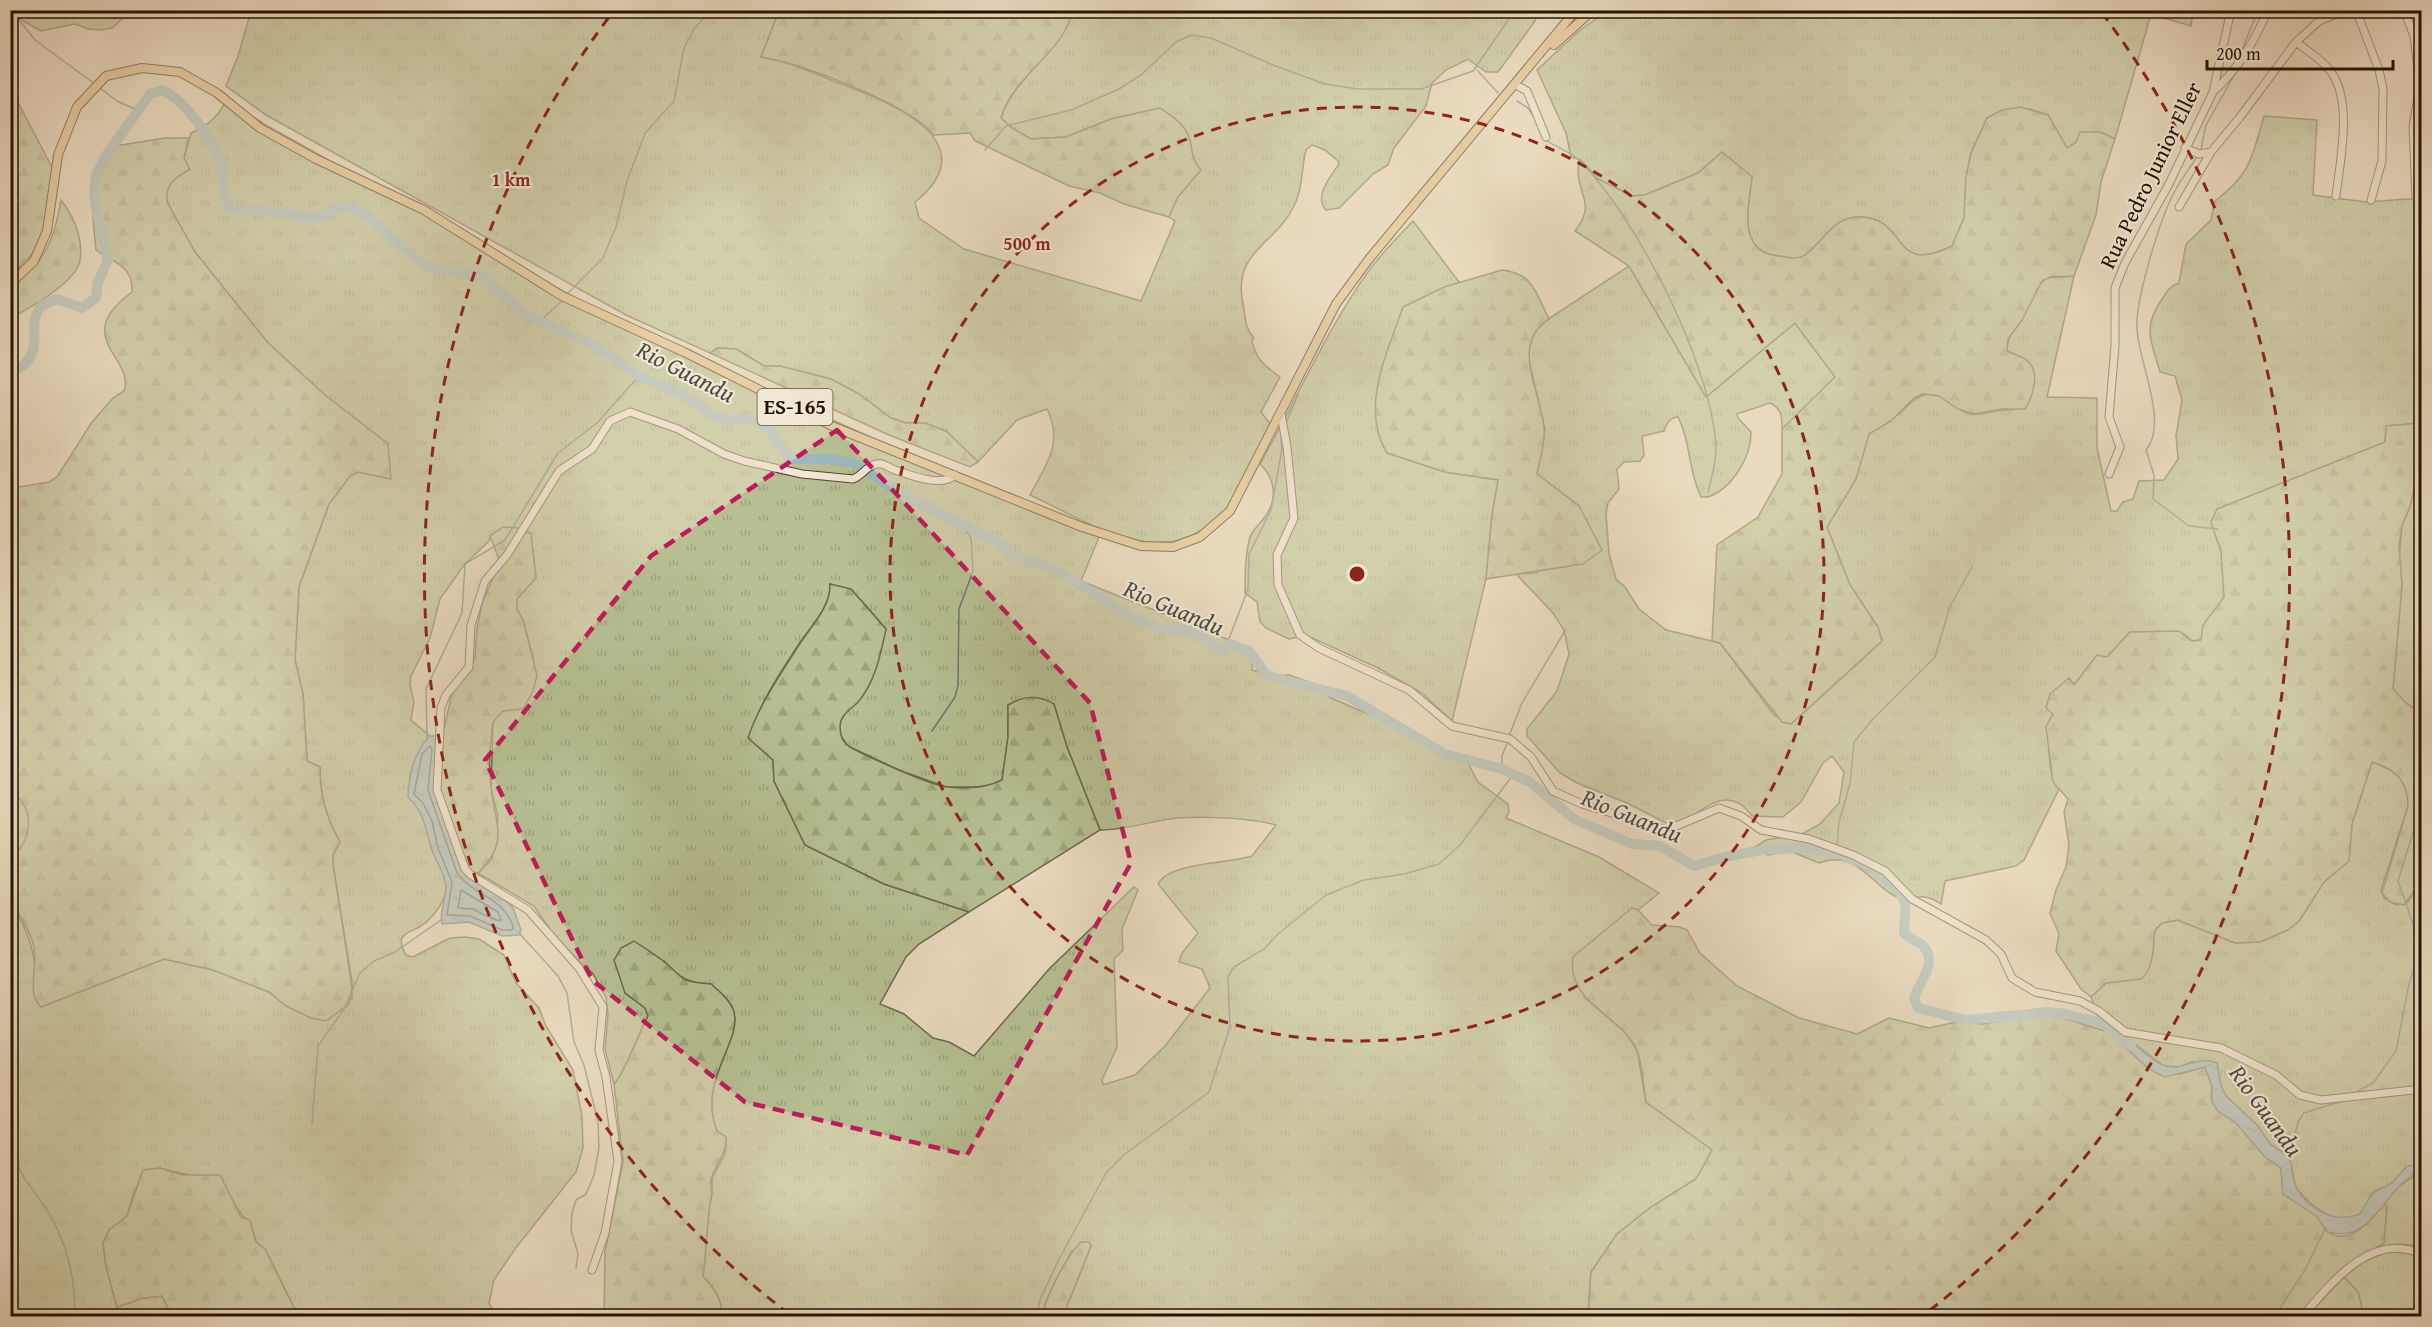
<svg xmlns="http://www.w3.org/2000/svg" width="2432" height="1327" viewBox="0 0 2432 1327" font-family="'Gentium Book Plus',serif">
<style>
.grass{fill:url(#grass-tufts);stroke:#6d694a;stroke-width:1.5;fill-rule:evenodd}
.forest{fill:url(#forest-firs);stroke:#6d694a;stroke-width:1.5}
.water{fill:url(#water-ripples);stroke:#6c7671;stroke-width:1.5}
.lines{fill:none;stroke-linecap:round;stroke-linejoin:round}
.shore{stroke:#60655e;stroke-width:1.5}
.stream{stroke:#6c7671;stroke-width:1.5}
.river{stroke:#9cb8bc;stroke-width:10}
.minor-casing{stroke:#564430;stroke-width:9}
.major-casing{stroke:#241200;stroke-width:10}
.minor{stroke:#f1e8d6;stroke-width:7}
.major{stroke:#e5be80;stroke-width:8}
.marked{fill:none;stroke:#c2185b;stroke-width:4.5;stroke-dasharray:12 8;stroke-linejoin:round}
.ring{fill:none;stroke:#8f2418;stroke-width:3;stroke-dasharray:10 8}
.labels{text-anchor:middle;stroke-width:4.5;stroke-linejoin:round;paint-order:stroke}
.shield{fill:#f1e8d6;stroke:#625240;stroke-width:1.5}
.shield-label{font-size:21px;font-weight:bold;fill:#241200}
.street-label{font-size:22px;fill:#241200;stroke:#f1e8d6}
.water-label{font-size:24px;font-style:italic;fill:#4e4c42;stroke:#f1e8d6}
.centre{fill:#8f2418;stroke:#f1e8d6;stroke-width:3}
.ring-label{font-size:18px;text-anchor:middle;font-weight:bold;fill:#8f2418;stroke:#f1e8d6;stroke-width:4.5;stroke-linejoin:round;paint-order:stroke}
</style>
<defs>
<pattern id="grass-tufts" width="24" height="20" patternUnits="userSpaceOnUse" patternTransform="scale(1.5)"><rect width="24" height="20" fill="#b6c093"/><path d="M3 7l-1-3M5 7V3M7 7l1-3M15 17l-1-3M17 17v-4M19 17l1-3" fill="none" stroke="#9ca47d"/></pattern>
<pattern id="forest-firs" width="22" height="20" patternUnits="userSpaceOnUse" patternTransform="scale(1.5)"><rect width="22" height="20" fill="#b6c093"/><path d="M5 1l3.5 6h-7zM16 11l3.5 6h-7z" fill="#9ca47d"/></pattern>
<pattern id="water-ripples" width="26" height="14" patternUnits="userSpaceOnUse" patternTransform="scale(1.5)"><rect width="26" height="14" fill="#9cb8bc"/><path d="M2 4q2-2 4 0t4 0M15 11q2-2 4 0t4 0" fill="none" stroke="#869da0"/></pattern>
</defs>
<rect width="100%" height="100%" fill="#eadbc0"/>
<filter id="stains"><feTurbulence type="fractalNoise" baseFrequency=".00333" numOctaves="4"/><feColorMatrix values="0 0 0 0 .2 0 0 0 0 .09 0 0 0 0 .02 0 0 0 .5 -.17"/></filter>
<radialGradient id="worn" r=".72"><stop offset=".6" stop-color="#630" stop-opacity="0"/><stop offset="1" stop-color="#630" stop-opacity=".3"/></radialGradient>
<path class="grass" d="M47,11H131L112,28L102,30L88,29L75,24L41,31L14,16Z
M251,11H779L761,57C791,61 812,73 839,83C889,101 990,142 915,202L919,218L964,249L1141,301L1175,221L1169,217L1177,198L1200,171C1189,156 1194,150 1188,135C1183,123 1170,115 1160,108L1111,119L1066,137L1031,139L1012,128L1001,118C1014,76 1066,48 1072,11H1539L1535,21L1498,72H1486L1468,59L1446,70L1432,83L1426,106L1394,148L1388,165L1373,174L1339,208L1326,210C1313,197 1331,176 1339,164L1338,161L1325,150L1312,145L1306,150C1301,170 1303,190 1293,208C1274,245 1232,252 1243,304C1246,318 1244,327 1254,338L1252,340C1255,359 1265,366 1280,377L1261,412L1271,425C1257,452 1245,481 1229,506C1224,514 1215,519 1208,525C1154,569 1081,518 1030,495C1046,464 1064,444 1047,409L1017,420L978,462L946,431L925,423H906L891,418L859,394L831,379L780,366H764L736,349L718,348L710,353L626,315L266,115L226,86L238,56Z
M1607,11H2193L2191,26L2151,14L2115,139L2100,132L2067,148L2048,115L2029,109L1987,118L1971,153L1966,177L1964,218L1952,246C1891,276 1909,221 1863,217C1833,215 1826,240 1805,255C1798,260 1786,257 1778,256C1736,251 1749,206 1752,177L1722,152L1698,173L1645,195L1632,196L1598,179L1581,160L1571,157L1566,133L1537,70L1579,31Z
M226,99L264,124L622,324L881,442L1099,537L1081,581L1252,649V670L1272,676L1289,675L1309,682L1331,698L1401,728L1430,749L1468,763L1478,782L1508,804L1509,812L1506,818L1599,857L1659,893L1638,910L1632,908L1584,997L1626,1033L1637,1050L1646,1102L1713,1150L1696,1179L1651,1207L1617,1234L1591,1272L1588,1316H1063L1091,1246L1072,1251L1050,1292L1041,1316H722C722,1299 715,1288 703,1277L707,1214L712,1195V1178L725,1154L726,1137L717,1131C696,1080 745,1039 733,1009C730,1000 718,991 711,984C688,983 679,978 664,961L625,993L645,1008L648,1016C640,1031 623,1076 614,1084L605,1049L608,1014L606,997L593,974L556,938L534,906L478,873L492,859L498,817L491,788L493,721L503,711L534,661L523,620L517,610V599L536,578L531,534C515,526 506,528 490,536L489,541L464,565L440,599L430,638L411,676L410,685L414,702L411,720L430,736C421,745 407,773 410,785C412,799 422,810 426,823C429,832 429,842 432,850C436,861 445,873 446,884C448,899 433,918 421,926C407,934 394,934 406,955L413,957L450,938L466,937L479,939L504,955L516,983L539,1008L546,1026L573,1070L582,1116L583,1148L576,1172L515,1249L494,1280L489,1303L496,1316H298L265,1249L256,1242C254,1224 236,1212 230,1195L193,1176L160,1168L135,1189L127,1216L109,1230L103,1243L106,1267L117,1307L144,1298L162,1296L172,1316H11L10,902C36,940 34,963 41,1007L164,959L213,970L269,992L300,1013L352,999V981L333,864V855L340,842C326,817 320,796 320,767L307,761L303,694L295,660L299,587L329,504L350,476L359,472L391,479L324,394L268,343L195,252L167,202L166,195L167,188L173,179L189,169L184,158L191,133C206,127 221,115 226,99ZM830,584L861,600L886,629L858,702L845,713L839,724L840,735L848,746L899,770L946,787H987L1002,780L1008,737V705L1054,704L1067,747L1100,830C1123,830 1146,823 1169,819C1193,815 1252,818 1276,825L1252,856C1228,864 1169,862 1158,884L1198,933L1182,953L1179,962L1202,969L1210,988L1165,1046L1135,1075L1103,1085L1102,1080L1117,1047L1114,959L1123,950L1122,929L1138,890L1134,887L1050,968L974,1056L949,1042L933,1038L904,1014L880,1004L906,957L919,944L969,912L884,884L805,845L774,781L773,760L749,738C759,704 780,673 799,644C811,626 831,607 830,584Z
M2264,116L2317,120L2313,195L2366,202L2421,198V423L2386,426L2385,442L2217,509C2218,527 2228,584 2224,596C2219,615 2204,616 2202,640L2192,641L2184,634L2130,632L2107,657L2097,655L2074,685L2069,678C2054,711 2045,726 2050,763C2051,773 2052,781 2059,789L2024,860L2016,866L1945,881L1941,904C1935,900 1927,896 1919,897C1915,898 1910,902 1907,901C1873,893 1861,847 1819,863L1790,851L1768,855L1750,850L1766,840L1802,834L1820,824L1839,803L1844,772L1832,756L1823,763L1801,802L1783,817L1752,816C1729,784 1705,807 1683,824L1666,823L1627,803L1577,783L1560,773L1527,736V729L1557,691L1569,654L1564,630L1553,613L1516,574L1537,573L1579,506L1537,474L1545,429L1527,352L1536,327L1629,266L1706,396L1795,323L1836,377L1782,429C1782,416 1782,409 1770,403L1737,414L1738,418L1751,432C1752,456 1732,489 1708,497H1701C1688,471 1691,442 1678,417C1669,418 1667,423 1664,431L1642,436L1644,455L1640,461L1624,462L1617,469L1619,489L1608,503L1606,513L1609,553L1616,579L1625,587L1639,609L1666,630L1720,643L1774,715L1791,724L1882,641L1878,627L1850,585L1827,527L1856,479L1869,434C1876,428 1885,425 1892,419C1908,409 1917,388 1939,396C1951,400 1958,411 1971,414C1984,416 1999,408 2012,410L2034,379L2027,360L2006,351L2010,334L2022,320L2037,288L2046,278L2074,276L2047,397L2097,398V448L2111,511H2117L2123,502L2133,499L2139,481L2164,480L2178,459L2176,436L2182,400L2175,376L2160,372C2151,340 2142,328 2162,299C2167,292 2170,286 2179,283L2186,244L2211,220L2215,201C2251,174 2252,157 2264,116Z
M1413,221L1459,282L1403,307L1387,354L1417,463L1445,472L1499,480L1492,515L1486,579L1452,721L1422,693L1378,668L1306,635L1289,639L1266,628L1260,622L1257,602L1245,593C1245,575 1245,555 1250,537C1252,530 1260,524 1264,518C1278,500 1276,479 1260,464C1297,399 1326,330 1370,269C1383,252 1398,237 1413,221Z
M2421,459V713L2407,704L2393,689L2402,585L2399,560L2402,525L2410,507Z
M2372,762C2396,770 2408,781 2408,806L2381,890L2384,898L2396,905L2408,902L2421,881V1165C2401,1168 2406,1171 2392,1183C2386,1188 2377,1188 2372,1193C2368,1198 2368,1205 2364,1210C2345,1234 2310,1206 2298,1190C2290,1179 2295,1165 2287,1155L2271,1145L2257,1125L2226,1096L2221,1086L2217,1063L2191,1062L2180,1067L2164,1066L2098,1016L2091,997L2106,983L2132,979L2153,941L2155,930L2162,923L2178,920L2235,943L2260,942L2288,930L2299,921L2324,882L2349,861L2352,824Z
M2421,1171V1246L2400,1244L2376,1250L2384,1243L2387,1206L2384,1203L2397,1188Z
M2389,1251L2421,1253V1316H2364L2358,1292L2344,1277L2361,1263Z"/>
<path class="forest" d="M779,11H1072C1066,51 1012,76 1001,118L1012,128L1031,139L1066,137L1111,119L1160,108C1170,115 1183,123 1188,135C1194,150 1189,156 1201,170L1177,198L1169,217L1124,204L1100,193L1069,186L975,141L970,133L934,135C910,105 800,62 761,57Z
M10,87L55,173L42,237L33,253L11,276Z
M2020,107L2048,115L2067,148L2076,142L2080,132H2100L2115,139L2101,182L2096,215L2074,276L2050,277L2042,281L2022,320L2008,339L2007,351C2012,354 2019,355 2025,359C2042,370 2033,396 2025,409H2003L1973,414L1958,409L1939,396L1924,394L1914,398L1891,421L1869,434L1856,479L1827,527L1850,585L1878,627L1882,641L1791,724L1782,722L1720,643L1712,641L1717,545L1758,517L1782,474V429L1835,377L1795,323L1706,397L1629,266L1575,231C1599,201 1573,193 1579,161L1598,179L1632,196L1645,195L1698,173L1722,152L1752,177C1749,206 1736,251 1778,256C1786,257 1798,260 1805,255C1826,240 1833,215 1863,217C1909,221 1891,276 1952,246L1964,218L1966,177L1971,153L1987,118L2002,110Z
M165,138H189L184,158L190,169C175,178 165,184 167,202L195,252L268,343L324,394L388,444L391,479L359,472L350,476L329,504L299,587L295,660L303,694L307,761L320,767C320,796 326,817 340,842L333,855V864L352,988L349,1004L326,1021L311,1018L286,1006L269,992L213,970L164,959L41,1007C26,993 38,967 34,948C31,932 20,916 11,902V480L19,487L49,482L57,477L92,422L113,398L124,391C136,358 69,338 132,292C134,267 114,262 96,250C93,216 84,171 115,146Z
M61,200C74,217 83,238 80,260C78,281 28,309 11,318V288C45,261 54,242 61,200Z
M1502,270C1533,273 1536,293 1549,319C1510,344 1540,390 1544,427C1546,441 1540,459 1537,474L1579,506L1602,550L1583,564L1486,579L1492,515L1498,480L1445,472L1387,453C1359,408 1388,351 1403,307L1444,287Z
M718,348L736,349L764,366H780L831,379L859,394L891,418L906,423H925L946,431L978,462L970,467L889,435L710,353Z
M2421,423V459L2410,507L2402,525L2399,547L2402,585L2393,689L2407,704L2421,713V881L2404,905L2390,902L2382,893L2408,806C2408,781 2396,769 2372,762L2352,824L2349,861L2324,882L2299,921L2288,930L2260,942L2235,943L2178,920L2162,923L2155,930C2153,945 2154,970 2141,979L2106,983L2091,997L2081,989L2056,951L2059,934L2050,913L2056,890L2066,867L2069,845L2064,812L2068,799L2053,782L2046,727L2053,714L2046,708L2050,694L2069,678L2074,685L2097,655L2107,657L2130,632L2179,631L2192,641L2201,640L2203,625L2224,597L2221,552L2211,522L2217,509L2385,442L2386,426Z
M503,527L519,528L531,534L536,578L517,599V610L523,620L537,675L533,691L523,709L503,711L493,722C490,743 488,766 491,787C495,825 510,842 478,873L462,870L434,789L439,736L445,726L451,697L457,683L467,675L475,658L477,629L482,603L500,562L490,536Z
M830,584L851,589L886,629C881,653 875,683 858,702C850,710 840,715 840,727C840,735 843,743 850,747C866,756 931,786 948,787C967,789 986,788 1002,780L1008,737V705C1025,695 1038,695 1054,704L1067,747L1100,830L969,912L884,884L805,845L774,781L773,760L748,738C759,705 779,677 797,648C809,628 831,608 830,584Z
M1632,908L1638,910L1652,925L1680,927L1687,930L1700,953L1737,986L1799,1018L1857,1034L1889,1018L1929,1028L1961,1021L1982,1024L2047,1013L2108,1032L2149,1069L2180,1074L2205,1067L2212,1086L2211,1097L2218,1111L2237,1124L2265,1157L2281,1168L2283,1194C2293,1201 2306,1207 2315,1215C2320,1219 2322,1226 2326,1230C2348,1250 2373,1218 2384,1203L2387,1206L2384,1243L2340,1270L2298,1316H1588L1591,1272L1617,1234L1651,1207L1696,1179L1712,1150L1646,1102C1643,1086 1643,1063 1636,1048C1619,1014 1566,1002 1573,957Z
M634,941C643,947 653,953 662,960C686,978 676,982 711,984C719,991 729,999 733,1009C745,1040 696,1080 717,1131L726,1137C727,1155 715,1163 711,1180C710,1186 713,1192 711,1198C706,1224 707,1250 703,1276C714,1288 722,1299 722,1316H604L605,1252L623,1162L614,1084C623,1077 640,1031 648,1016L645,1008L625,993L614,960L621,948Z
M160,1168L183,1175H220L241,1217L250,1220L256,1242L265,1249L298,1316H172L162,1296L144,1298L117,1307L106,1267L103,1243L109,1230L127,1216L143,1170Z
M1081,1242H1089L1091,1246L1063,1316H1041C1050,1290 1062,1262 1081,1242Z
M2344,1277L2358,1292L2364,1316H2307Z"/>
<path class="water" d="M430,736H439L434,789L462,870L507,902L513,908L521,930L519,935L502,936L469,922L442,924C439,911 446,900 446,887C446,876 437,863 433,852C425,831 426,814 408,797C409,776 414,751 430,736Z
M2123,1037C2138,1043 2150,1062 2166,1066C2184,1071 2198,1055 2217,1063L2221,1086L2226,1096L2257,1125L2271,1145L2287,1155C2294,1164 2291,1177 2296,1187C2308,1210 2335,1224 2360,1214L2372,1194L2392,1183L2407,1166L2421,1165V1171C2384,1185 2375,1245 2328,1232L2316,1216L2283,1194L2281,1168L2265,1157L2237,1124L2218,1111L2212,1102V1086L2205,1067L2165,1077L2149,1069L2120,1042Z"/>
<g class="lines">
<path class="shore" d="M430,746L432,749L428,790L457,873C474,896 502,896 513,926L512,930H502L470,916L447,915L452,882L438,848L432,821L423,803L414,794L422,754Z
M461,890L498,912L501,920H496L472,909L458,908Z"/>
<path class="stream" d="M11,10L35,40L92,82
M2240,55L2258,10
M1477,70L1498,93
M101,89L117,101L139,111
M1517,101L1528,108L1534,117
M1546,140C1557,148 1572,152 1581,162C1638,220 1712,366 1716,447C1716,463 1712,477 1708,492
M2201,149L2206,125L2235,74
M985,150L1006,126L1071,110L1119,89L1141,75L1176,42L1191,35L1211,38L1273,65L1325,84L1358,89H1421L1473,71L1511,16L1518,10
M2196,158C2190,168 2182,178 2176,189C2161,215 2135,300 2137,329C2138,360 2169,423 2146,450L2154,475L2153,499L2189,526L2218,529
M568,293L603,258L616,227L627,181L645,133L674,101L684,48L694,29L711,10
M540,321L562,301
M1286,423L1298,395
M1224,652L1248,589L1249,554L1271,510L1282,449L1281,438
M932,731L955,697L958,685L959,609L973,571L971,538L963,527
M1509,736L1522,703L1566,629
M427,739L426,689L462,613L465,564L505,540L558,453L597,423L639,376
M1502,769V756L1508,741
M10,790C36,808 33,840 10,859
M1837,847L1839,822L1850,784L1854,742L1872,720L1935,657L1950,606L1972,567
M520,934L558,976L567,993L574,1042L584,1065L598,1122L599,1148L594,1175L586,1194L576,1200L572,1213L571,1230L578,1254L576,1268
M2358,1091L2373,1083L2396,1051L2409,984L2417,959L2413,924L2398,881L2422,804
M312,1124L318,1046L344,1009L360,973L374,961L395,952L441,920
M10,1149C18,1157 17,1166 22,1174C31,1189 43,1202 51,1217C67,1245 77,1284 74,1316
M2289,1159L2298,1122L2304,1113L2346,1100
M212,1316L237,1312
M1037,1316L1040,1300L1058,1261L1106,1173L1125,1154L1209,1092L1230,1027L1228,977L1234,967L1264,949L1278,934L1326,895L1364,880L1404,874L1439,864L1460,845L1513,775
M2275,1316L2306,1268L2325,1229"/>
<path class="river" d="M10,367L20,368C47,348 24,325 42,305L57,299L82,308L96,298L98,282L108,260L96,209L94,192L96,176L105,157L150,94L162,90C183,98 213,140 221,161C227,175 219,199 232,209L273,212L309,218L320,217L342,206L353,208L369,217L422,264L438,270L483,277L526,315L596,346L639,376L683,395L716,417L728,421L749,418L758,421L770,431L790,459H830L854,463L905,496L996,541L1015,556L1055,569L1126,614L1161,630L1176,629L1191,632L1224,652L1230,644L1249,651L1265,673L1272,677L1347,696L1445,754L1502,769L1530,782L1574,819L1632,844L1660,846L1694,866C1753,847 1829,835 1882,876C1891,883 1903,893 1905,905C1907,914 1903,924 1904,933C1910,940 1918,940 1924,947C1938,962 1919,982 1914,998L1918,1008L1966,1020L2049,1012L2065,1014L2102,1023L2131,1046"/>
<g class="minor-casing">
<path id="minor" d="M2356,10L2379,70L2383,89L2382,161L2371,200
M2404,10L2414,36L2420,86L2413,127L2416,198
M2296,42C2307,51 2323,60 2331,72C2353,101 2340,162 2336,196
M1516,85L1527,91L1546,137
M2213,92C2239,68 2254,42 2268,10
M2185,148L2199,154L2211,152
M2179,207L2211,152L2240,117L2296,42L2319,21L2346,10
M1281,414L1287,447L1294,518L1277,555L1278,585L1300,635L1319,648L1409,690L1452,726L1510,739L1531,757L1553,791L1582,804L1667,830L1719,808L1741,816L1761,830L1809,839L1853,855L1885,871L1912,899L1986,940L2001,954L2012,978L2035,992L2080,1001L2099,1011L2125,1032L2221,1048L2276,1075L2300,1095L2321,1100L2422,1089
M2109,474L2120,447L2109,417L2115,346V288L2125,263L2169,184L2213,92L2231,10
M592,1270L605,1233L618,1161L606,1077L599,1050L603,1007L579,968L528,910L471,875L465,869L437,790L441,708L446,695L469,667L471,625L485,581L507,555L559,471L592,449L610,421L630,412L678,429L724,454L744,461L802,474L853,479C862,476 867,465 877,464C883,462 889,468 895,470C910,475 942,488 955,475
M2303,1316C2330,1284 2373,1229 2422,1255"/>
</g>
<g class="major-casing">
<path id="major" d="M1554,45L1593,10
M10,284L34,261L47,231L58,155L77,107L106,76L142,68L180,72L217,93L260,128L316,159L424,210L562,296L684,352L834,427L1082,527L1141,546L1173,547L1200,537L1230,511L1336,304L1369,259L1576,10"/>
</g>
<use href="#minor" class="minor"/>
<use href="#major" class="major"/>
</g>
<path d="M0 0H2432V1327H0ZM837,430L1090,703L1131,863L967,1155L745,1102L592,980L485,760L651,556Z" fill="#eadbc0" fill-opacity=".55" fill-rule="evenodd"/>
<path class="marked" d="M837,430L1090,703L1131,863L967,1155L745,1102L592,980L485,760L651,556Z"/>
<g class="ring">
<circle cx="1357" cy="574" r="467"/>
<path d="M789 1314A933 933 0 0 1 612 13M2102 13A933 933 0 0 1 1925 1314"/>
</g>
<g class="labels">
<rect class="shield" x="757.5" y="389" width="75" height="36" rx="4.5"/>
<g class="shield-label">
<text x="795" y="414">ES-165</text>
</g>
<g class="street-label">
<text transform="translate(2150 175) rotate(-64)" y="8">Rua Pedro Junior Eller</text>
</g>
<g class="water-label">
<text transform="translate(686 372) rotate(27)" y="8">Rio Guandu</text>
<text transform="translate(1174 608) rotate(23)" y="8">Rio Guandu</text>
<text transform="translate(1632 816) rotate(22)" y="8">Rio Guandu</text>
<text transform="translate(2266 1111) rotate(54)" y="8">Rio Guandu</text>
</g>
</g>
<circle cx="1357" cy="574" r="9" class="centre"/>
<g class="ring-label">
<text x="511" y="186">1 km</text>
<text x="1027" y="250">500 m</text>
</g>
<rect width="2432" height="1327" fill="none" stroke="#eadbc0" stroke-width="36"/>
<rect x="12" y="12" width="2408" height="1303" fill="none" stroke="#241200" stroke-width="3"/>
<rect x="18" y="18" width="2396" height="1291" fill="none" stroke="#241200" stroke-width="1.5"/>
<path d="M2207 60v9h186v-9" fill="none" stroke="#241200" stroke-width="3"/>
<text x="2216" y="60" font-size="18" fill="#241200" stroke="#f1e8d6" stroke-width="4.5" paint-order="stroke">200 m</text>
<rect width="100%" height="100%" filter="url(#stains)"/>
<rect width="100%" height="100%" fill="url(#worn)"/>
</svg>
